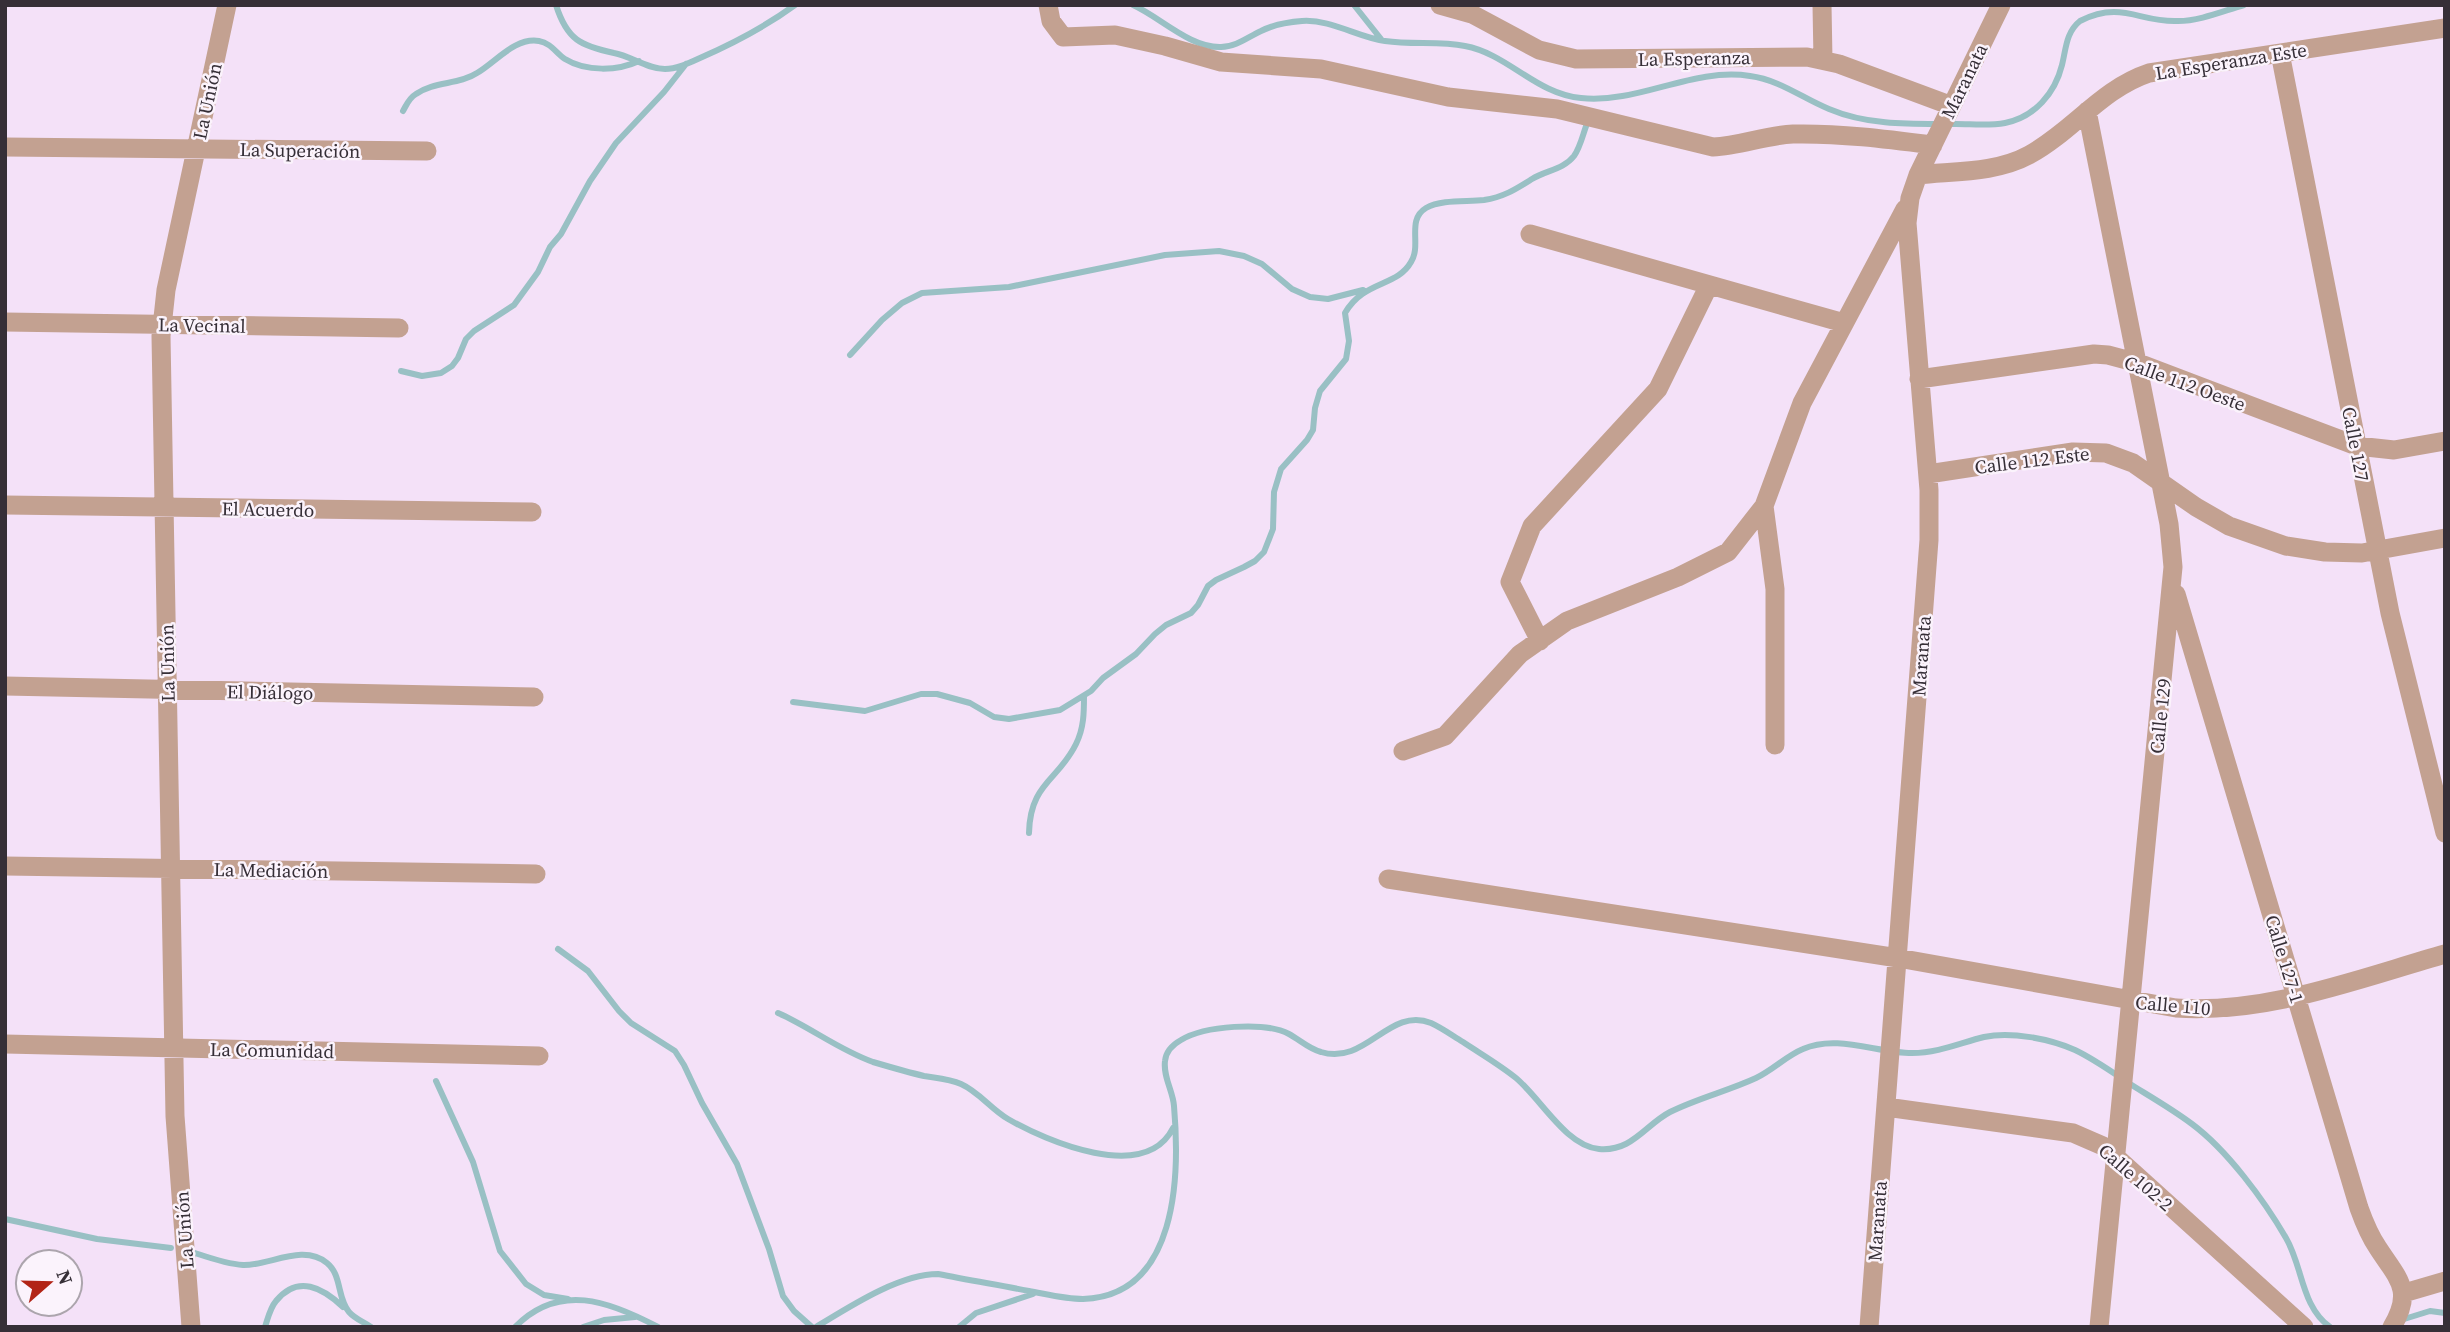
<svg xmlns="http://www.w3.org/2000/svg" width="2450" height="1332" viewBox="0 0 2450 1332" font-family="'Source Serif 4',serif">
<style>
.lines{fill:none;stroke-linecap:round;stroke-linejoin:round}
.stream{stroke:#99c0c4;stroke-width:6}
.minor{stroke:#c3a191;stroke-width:19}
.labels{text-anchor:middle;stroke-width:5;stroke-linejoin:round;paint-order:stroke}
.street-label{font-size:19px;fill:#362f37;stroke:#fbf3fc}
</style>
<rect width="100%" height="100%" fill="#f4e1f8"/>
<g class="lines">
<path class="stream" d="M556,5C567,40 581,46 614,53C631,56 647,69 665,69C677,69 689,63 700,58C734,43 765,27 795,5
M1133,5C1160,17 1190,48 1221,47C1236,47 1248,37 1261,31C1273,25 1288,22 1302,21C1331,19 1357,37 1385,41C1412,45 1439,41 1465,46C1508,54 1536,94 1581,98C1639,104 1692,67 1750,76C1780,80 1802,98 1829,109C1869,126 1913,124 1956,124C1972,124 1989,126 2005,123C2035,117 2055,93 2062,65C2066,49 2066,32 2080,21C2122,0 2140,23 2178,21C2200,21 2223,11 2244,5
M1354,5L1381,39
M403,111C407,104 409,98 416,94C434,81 459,85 477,73C496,62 515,37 539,41C551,43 556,53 565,59C586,72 618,71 639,61
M850,355L882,320L902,303L922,293L1009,287L1165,255L1219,251L1244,256L1262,264L1292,289L1310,297L1328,299L1363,290
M401,371L422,376L441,373L452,366L458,358L466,339L474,331L514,305L538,272L550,247L561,234L590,181L616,143L664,92L686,64
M793,702L865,711L921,694H937L970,703L994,717L1009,719L1060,710L1091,691L1103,678L1136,654L1155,634L1166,625L1191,613L1198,605L1208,586L1216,580L1244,567L1255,561L1264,552L1273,529L1274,492L1281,469L1307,440L1313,430L1315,408L1320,391L1346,359L1349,341L1345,313C1364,280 1397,287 1411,262C1422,245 1406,220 1426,208C1442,199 1466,202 1484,200C1504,197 1516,189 1532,179C1546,170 1563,170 1574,156C1581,146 1583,133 1588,121
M1029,833C1030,783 1058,781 1076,744C1084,728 1084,712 1084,696
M558,949L588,971L619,1011L631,1023L675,1051L684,1065L702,1103L737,1164L769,1249L783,1296L794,1311L812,1327
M778,1013C810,1027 839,1050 873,1062C890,1067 907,1072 924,1076C936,1078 950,1079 961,1084C979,1092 991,1109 1008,1119C1046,1141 1145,1184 1173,1128
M436,1081L473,1162L500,1251L526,1284L544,1295L568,1299
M5,1219L97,1239L171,1248
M195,1253C210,1258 227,1264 243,1265C269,1266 303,1243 327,1263C342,1275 337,1298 349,1312C355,1319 364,1322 371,1327
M2401,1320L2430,1311L2445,1313
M265,1327C268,1318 270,1308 276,1301C298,1274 323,1288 343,1307
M515,1327C559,1282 609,1301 658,1327
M583,1327L604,1320L635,1317
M816,1327C849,1307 899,1274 938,1274C968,1280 998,1285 1029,1291C1046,1294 1065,1299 1083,1299C1178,1296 1180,1175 1174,1106C1173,1091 1163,1077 1165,1061C1166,1051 1172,1045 1181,1040C1204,1026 1264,1021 1289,1034C1300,1040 1309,1049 1321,1052C1366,1066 1389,1006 1431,1023C1442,1028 1453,1036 1463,1042C1481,1054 1500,1065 1516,1078C1541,1099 1566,1146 1599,1149C1632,1152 1645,1125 1670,1112C1698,1098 1728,1091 1756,1078C1773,1070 1786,1056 1803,1049C1837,1034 1877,1053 1912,1053C1938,1053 1960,1043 1984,1037C2011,1031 2050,1039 2075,1050C2094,1059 2112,1072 2130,1084C2151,1097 2172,1109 2192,1124C2227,1150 2264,1200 2286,1238C2303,1267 2301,1306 2330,1327
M959,1327L976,1313L1033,1294"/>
<path class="minor" d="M1048,5L1051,21L1063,37L1115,35L1165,46L1221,62L1321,69L1448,97L1557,109L1713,147C1740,146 1766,135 1793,134C1839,133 1886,139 1933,145
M1440,5L1472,14L1539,50L1576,59L1807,57L1839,64L1952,106
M1822,5L1823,60
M2280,53L2390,613L2445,833
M2087,111L2169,524L2173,567L2099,1327
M5,147L427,151
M1918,175C1954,171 1996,173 2029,155C2073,131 2101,89 2149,73L2445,28
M1530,234L1844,323
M5,322L399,328
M1919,379L2094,354L2108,355L2138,363L2357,446L2394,450L2445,441
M1928,474L2073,452L2106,453L2133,463L2196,507L2229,526L2286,546L2325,552L2362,553L2445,538
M5,505L532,512
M1764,506L1775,589V745
M2176,594L2359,1208C2364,1222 2369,1235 2378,1248C2398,1279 2414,1290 2392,1327
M1540,641L1510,582L1532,526L1658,389L1709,285
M5,686L534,697
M1403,751L1445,736L1520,654L1567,621L1678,577L1728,552L1764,506L1802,403L1905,209
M5,866L536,874
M1388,879L1898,958L2176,1008C2268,1014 2357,979 2445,954
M5,1044L539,1056
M1886,1107L2073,1133L2103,1146L2116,1157L2304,1327
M2404,1293L2445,1281
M191,1327L175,1116L161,336L166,290L227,5
M1869,1327L1929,540V490L1907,223L1910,198L1918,175L2001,5"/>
</g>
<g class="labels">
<g class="street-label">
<text transform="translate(1694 58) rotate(-1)" y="7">La Esperanza</text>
<text transform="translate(2231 61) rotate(-9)" y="7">La Esperanza Este</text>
<text transform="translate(1964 81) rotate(-64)" y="7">Maranata</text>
<text transform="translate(207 101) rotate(-78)" y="7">La Unión</text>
<text transform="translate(300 150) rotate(1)" y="7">La Superación</text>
<text transform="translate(202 325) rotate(1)" y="7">La Vecinal</text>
<text transform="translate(2185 383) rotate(20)" y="7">Calle 112 Oeste</text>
<text transform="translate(2356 444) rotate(79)" y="7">Calle 127</text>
<text transform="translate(2032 460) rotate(-7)" y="7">Calle 112 Este</text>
<text transform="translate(268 509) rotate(1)" y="7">El Acuerdo</text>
<text transform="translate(1921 656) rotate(-86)" y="7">Maranata</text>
<text transform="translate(167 663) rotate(-91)" y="7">La Unión</text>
<text transform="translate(270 692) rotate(1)" y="7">El Diálogo</text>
<text transform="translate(2160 716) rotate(-84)" y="7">Calle 129</text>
<text transform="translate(271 870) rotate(1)" y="7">La Mediación</text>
<text transform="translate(2285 959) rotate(73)" y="7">Calle 127-1</text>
<text transform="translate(2173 1005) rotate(5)" y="7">Calle 110</text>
<text transform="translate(272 1050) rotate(1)" y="7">La Comunidad</text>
<text transform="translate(2136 1177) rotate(41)" y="7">Calle 102-2</text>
<text transform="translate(1877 1221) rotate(-86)" y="7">Maranata</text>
<text transform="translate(184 1230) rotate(-94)" y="7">La Unión</text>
</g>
</g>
<rect width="2450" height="1332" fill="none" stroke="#362f37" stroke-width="14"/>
<g transform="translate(49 1283) rotate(70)"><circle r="33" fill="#fbf3fc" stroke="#aca5ad" stroke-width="2"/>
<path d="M0-5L12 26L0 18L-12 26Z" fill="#b22416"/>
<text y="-10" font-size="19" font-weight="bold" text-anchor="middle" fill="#362f37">N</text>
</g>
</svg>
